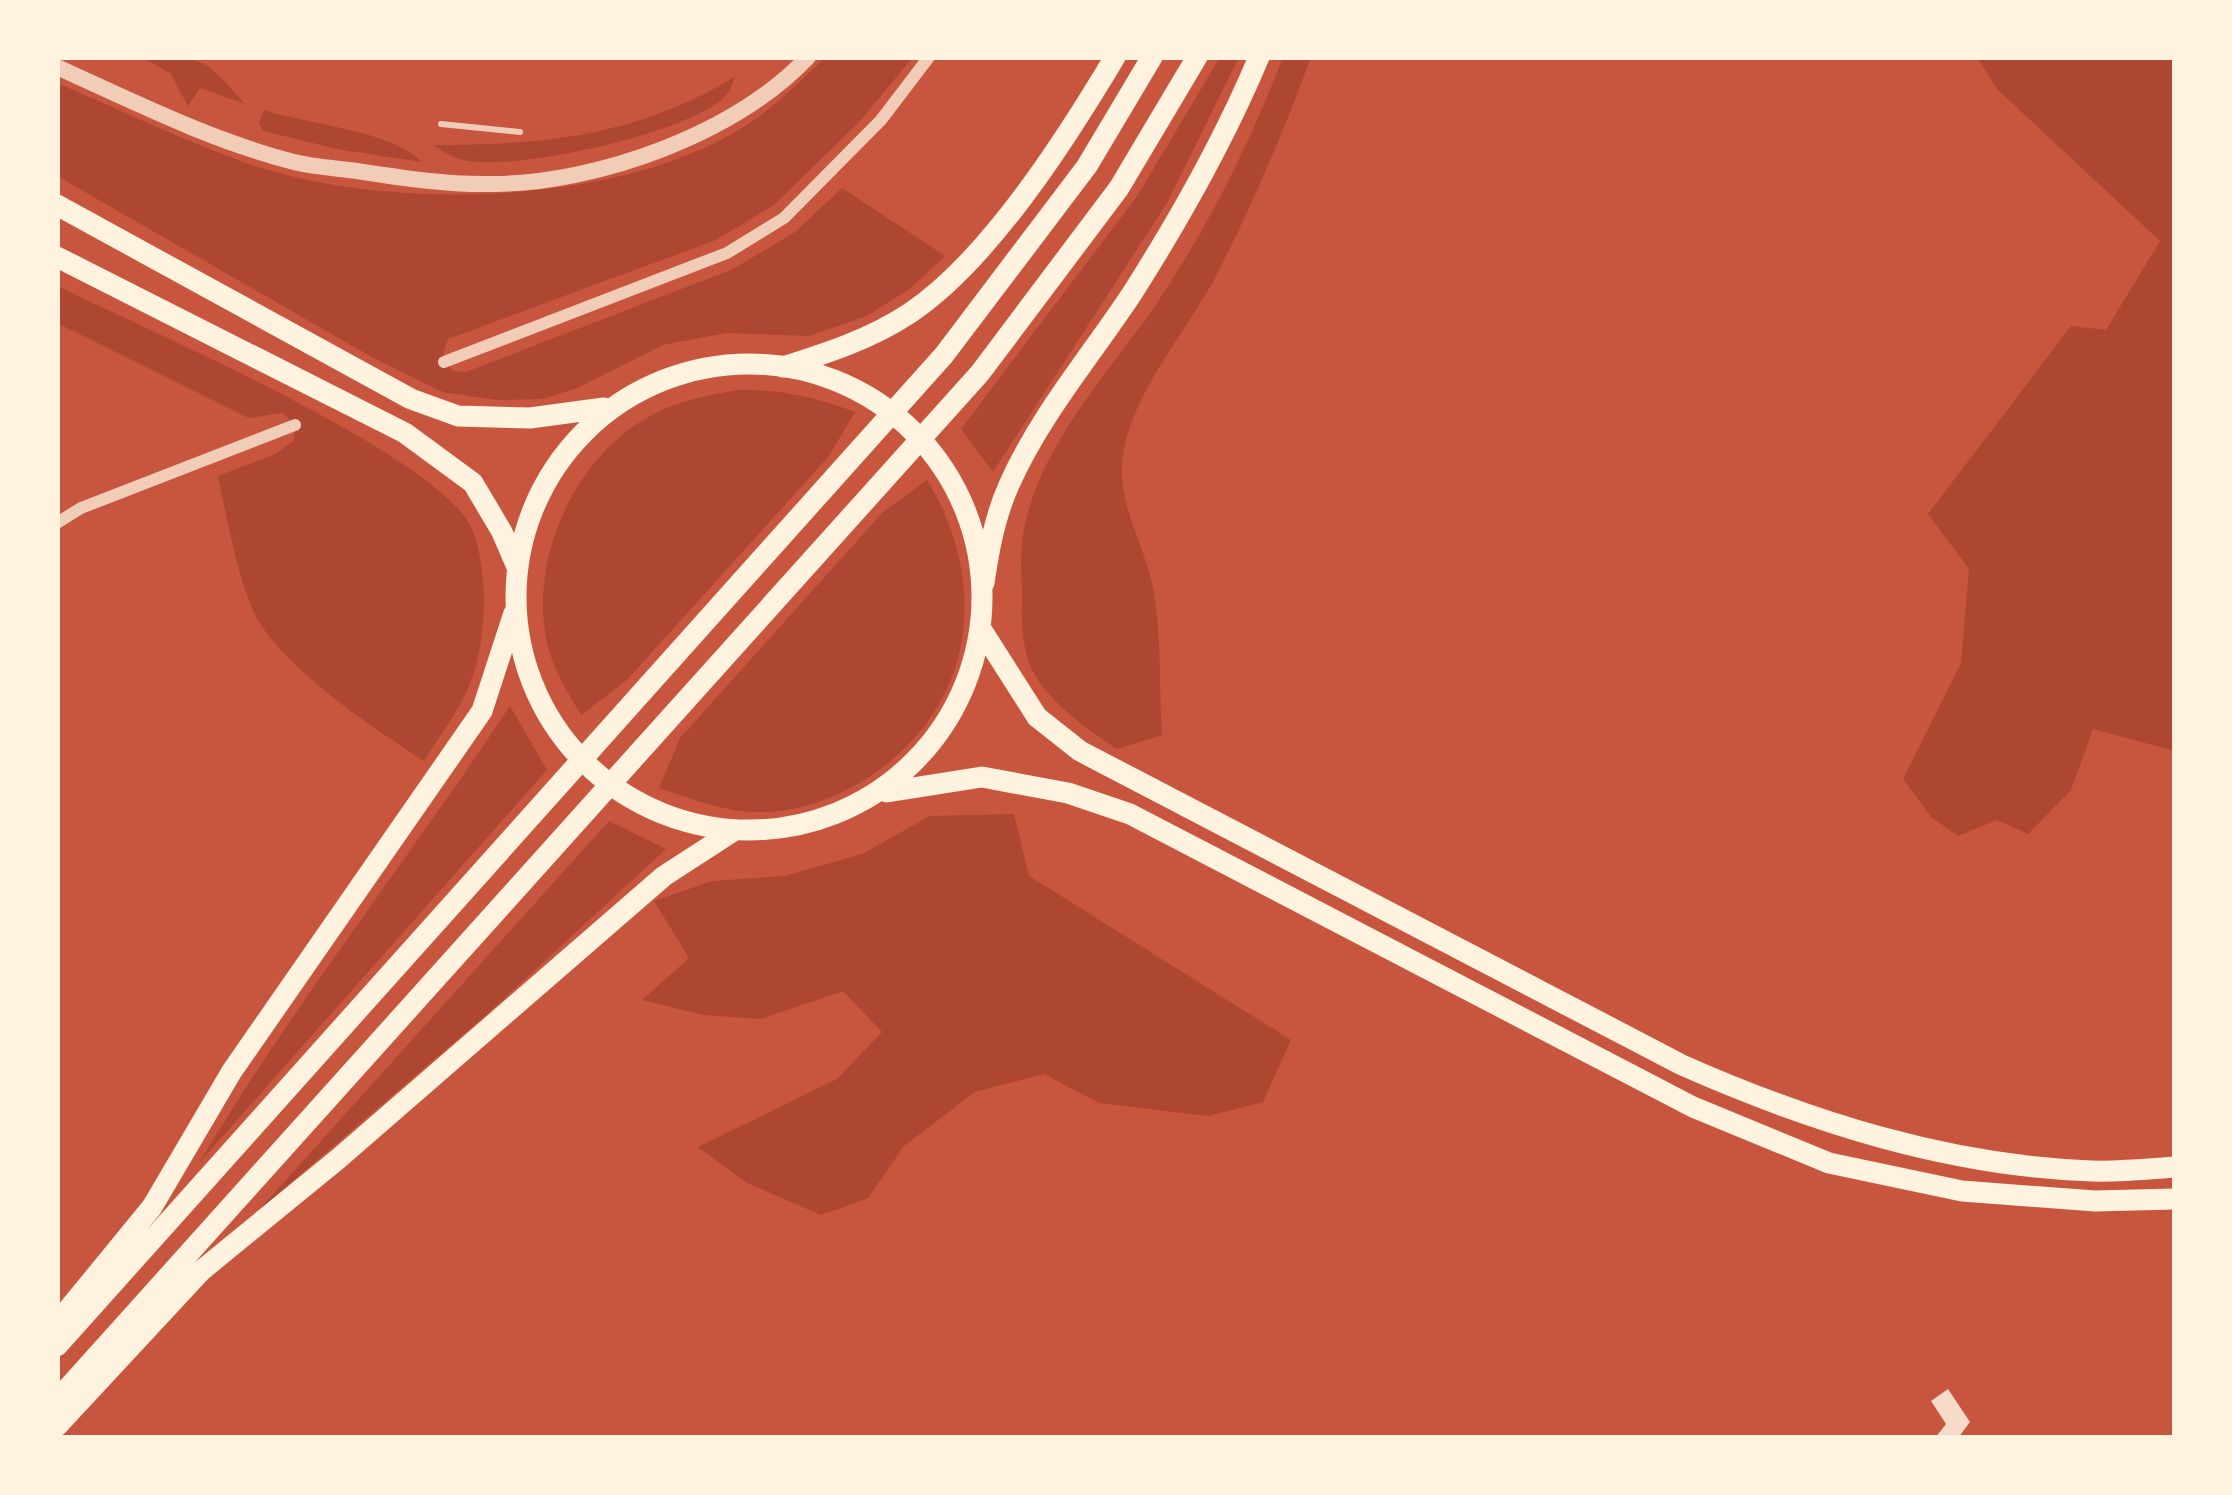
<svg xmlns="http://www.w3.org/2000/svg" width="2232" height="1495" viewBox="0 0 2232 1495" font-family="'Fira Sans',sans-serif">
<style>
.green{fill:#ae4732}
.building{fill:#f7dbc8}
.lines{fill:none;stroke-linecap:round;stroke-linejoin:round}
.service{stroke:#f1ccb7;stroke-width:6}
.minor{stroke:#f1ccb7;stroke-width:12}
.tertiary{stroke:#f1ccb7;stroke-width:16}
.primary{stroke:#fff3e0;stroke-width:21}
.trunk{stroke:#fff3e0;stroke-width:21}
</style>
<rect width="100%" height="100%" fill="#c8553d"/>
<path class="green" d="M142,57C204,57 204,57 245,104L200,88L188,106L170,73Z
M826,57H913L860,121L774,205L716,240L448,339C442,353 442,360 453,371L466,372L733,269L795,232L842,188L945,256L911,288L867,316L809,336L726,333L663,345L577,388L543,399L497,400L443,392L377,360L57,176V83C118,109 180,139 243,162C384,213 632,208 757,118C782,100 804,77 826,57Z
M1220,57H1239L1167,203L993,472L961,429L1138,195Z
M1283,57H1311C1284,131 1252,206 1216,276C1186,333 1127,399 1122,464C1119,503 1142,542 1151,579C1162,623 1159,689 1162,735L1117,749C1088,729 1056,708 1036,677C1022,654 1021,624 1022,598C1022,580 1020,561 1022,543C1033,450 1109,374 1159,300C1209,225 1251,141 1283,57Z
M1977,57H2175V751L2093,729L2071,790L2028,834L1997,820L1958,836L1931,817L1903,779L1961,663L1969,569L1928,514L2071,326L2106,330L2160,241L1997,89Z
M735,77C732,86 729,94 720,101C676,135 533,166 476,162C459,161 447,155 433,145C547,145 635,136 735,77Z
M264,110C307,124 393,131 422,162L342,150L263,131L259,123Z
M57,286C139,326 441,456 472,529C490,573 487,647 467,691C456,715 438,738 424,761C374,728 278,666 253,610C235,568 228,521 218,476L275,454L294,441L295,425L283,413L249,418L57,323Z
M738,390C780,389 816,397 855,412L829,456L627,680L581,715C570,696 558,677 551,657C523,571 571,459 650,416C678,401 707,395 738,390Z
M927,480C993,588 973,714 861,782C830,800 794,813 757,812C725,812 689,798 659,788L680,738L883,512Z
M510,706L547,770L199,1163C293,1005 408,860 510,706Z
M1014,814L1029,876L1291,1040L1263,1102L1208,1116L1099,1103L1044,1074L975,1092L904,1146L868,1198L821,1215L747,1183L698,1147L837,1079L882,1032L843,991L761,1019L703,1015L642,1000L689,958L654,901L712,881L785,876L862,854L930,816Z
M609,821L666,849L487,1014L258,1211Z"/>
<path class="building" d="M1948,1389L1970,1422L1958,1438H1935L1946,1424L1931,1401Z"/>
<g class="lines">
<path class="service" d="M441,124L520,132"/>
<path class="minor" d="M444,362L727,253L784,218L881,120L929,57
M57,523L81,508L295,425"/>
<path class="tertiary" d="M57,67C134,102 212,141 294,162C314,167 336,168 357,171C402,178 447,185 493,184C599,183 735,134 808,57"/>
<path class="primary" d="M57,205L411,399L458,416L530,418L604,408
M57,257L405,433L473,483L502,532L517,567
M516 597a233 233 0 1 1 466 0a233 233 0 1 1-466 0Z
M981,629L1037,717L1080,751L1682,1065C1811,1122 1949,1166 2092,1171C2119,1172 2147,1169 2175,1167
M887,792L982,777L1068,793L1130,814L1693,1107L1829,1163L1962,1191L2095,1201L2175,1199"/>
<path class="trunk" d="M783,367C827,353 871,339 910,313C989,260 1066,139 1115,57
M984,583C989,549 995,516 1009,485C1040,415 1091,356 1133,292C1180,218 1225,138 1259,57
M57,1323L152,1207L232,1071L482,711L514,613
M57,1346L944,355L1087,166L1152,57
M57,1400L980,373L1119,188L1197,57
M57,1426L201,1271L338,1159L664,876L735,830"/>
</g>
<rect width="2232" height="1495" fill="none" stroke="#fff3e0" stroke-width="120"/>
</svg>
